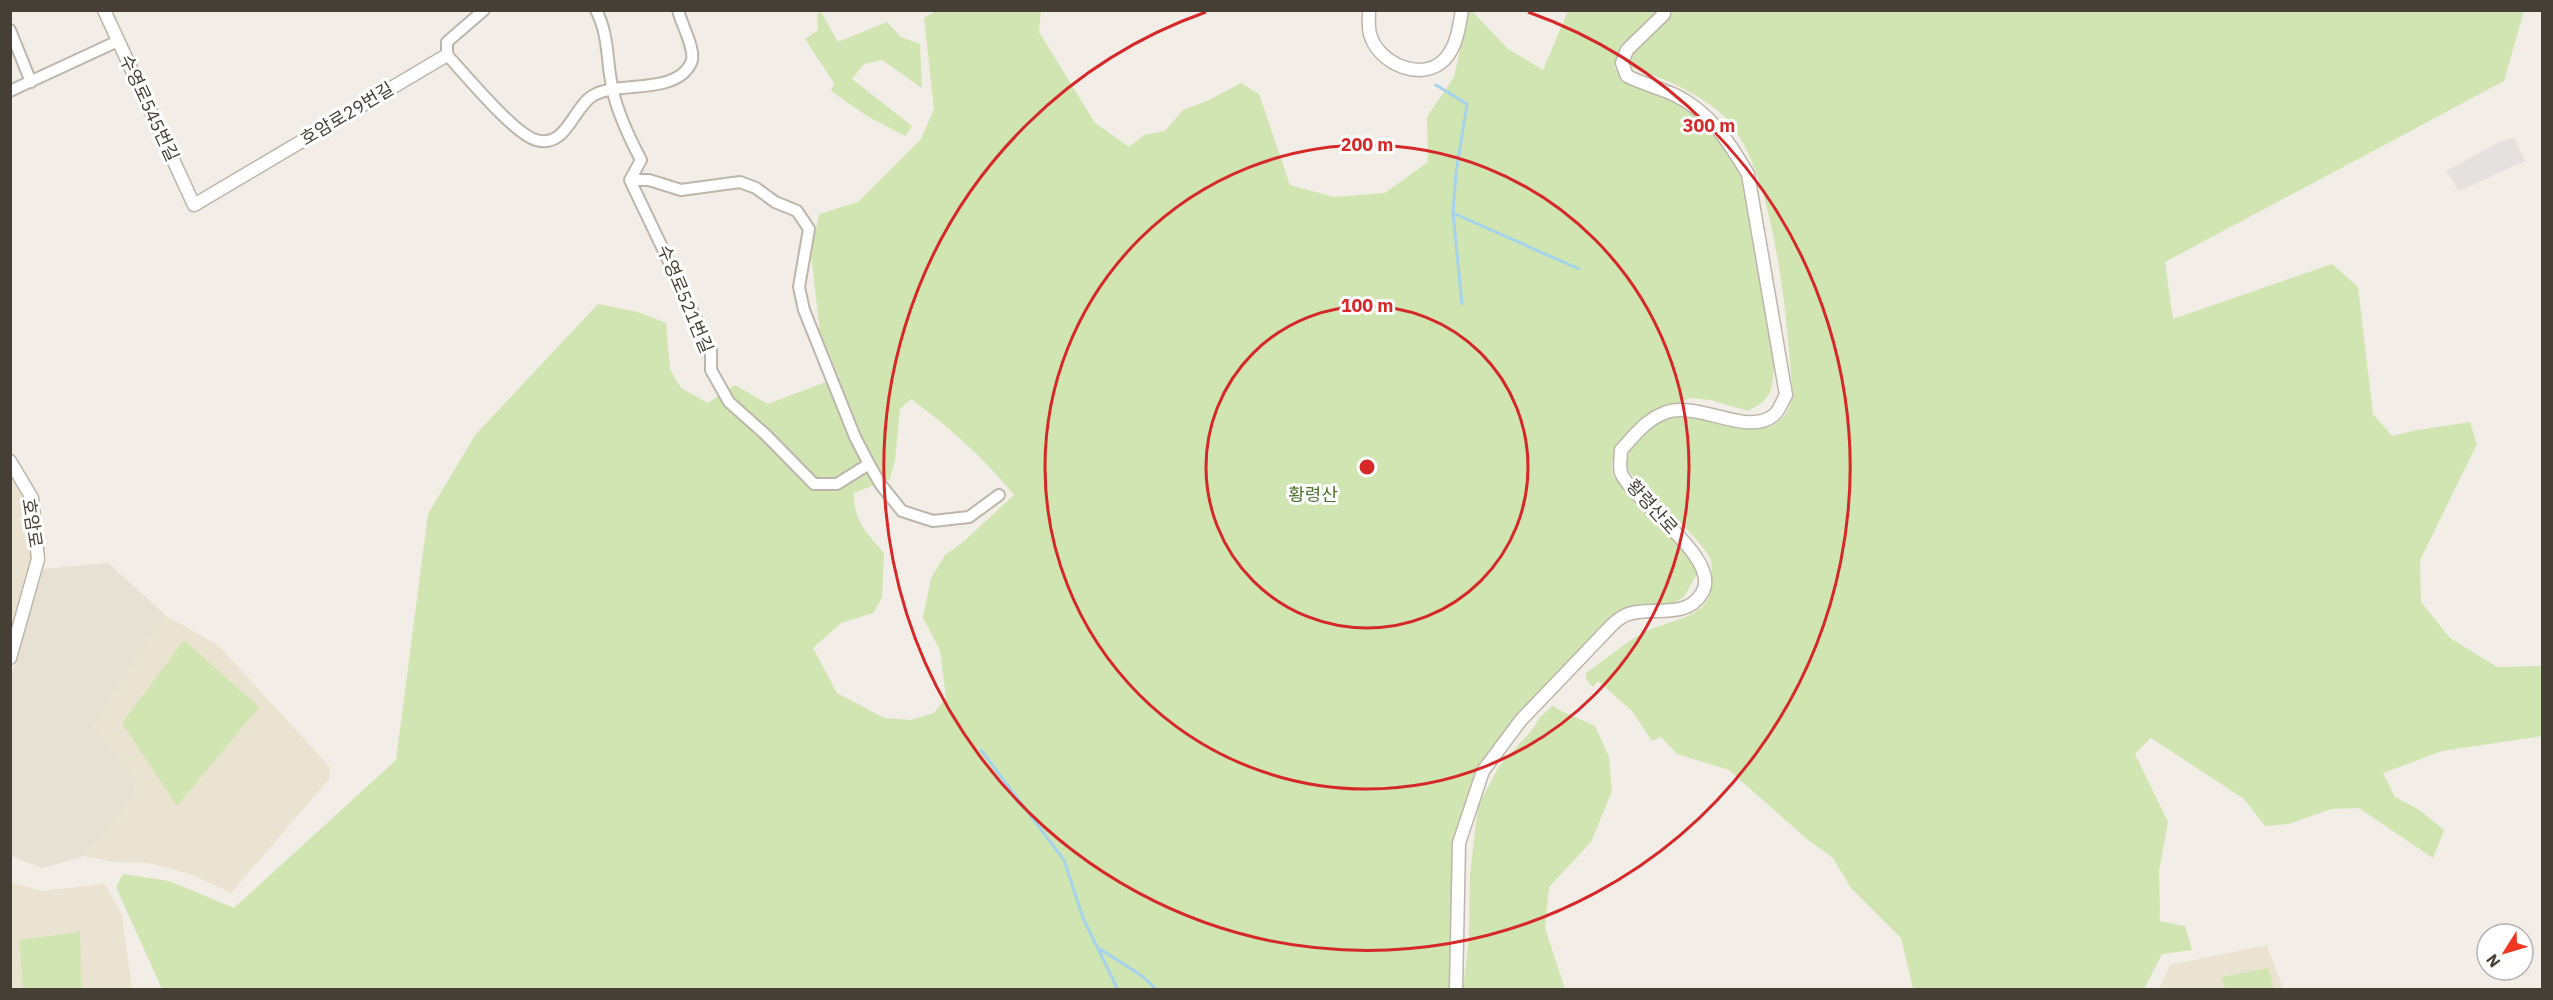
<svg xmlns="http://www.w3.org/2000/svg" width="2553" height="1000" viewBox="0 0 2553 1000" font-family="'IBM Plex Sans','Noto Sans KR',sans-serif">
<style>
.residential{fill:#e6e0d5}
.education{fill:#ebe3d1}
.green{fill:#d0e5b1;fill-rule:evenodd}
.parking{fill:#e4e1df}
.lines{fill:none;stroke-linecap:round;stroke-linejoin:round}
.stream{stroke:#a6d3ec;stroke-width:3}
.minor-casing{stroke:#bdb6aa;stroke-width:14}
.tertiary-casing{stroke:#bdb6aa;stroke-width:15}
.minor{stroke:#fff;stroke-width:10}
.tertiary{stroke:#fff;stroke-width:12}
.ring{fill:none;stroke:#d62828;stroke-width:3}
.labels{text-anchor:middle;stroke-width:6;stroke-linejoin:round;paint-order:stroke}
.street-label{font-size:18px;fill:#453f36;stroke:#fff}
.park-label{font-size:18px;fill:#4b742c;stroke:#fff}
.centre{fill:#d62828;stroke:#fff;stroke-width:3}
.ring-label{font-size:18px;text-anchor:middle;font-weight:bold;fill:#d62828;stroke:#fff;stroke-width:6;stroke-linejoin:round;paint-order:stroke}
</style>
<rect width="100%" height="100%" fill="#f2eee7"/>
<path class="residential" d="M108,563L165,615L93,726L137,779L131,801L84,856L43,868L11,856L10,681L43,569Z"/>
<path class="education" d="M11,475L27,500L35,557L11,637Z
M165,615L219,646L329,766L330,778L231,893L190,874L148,863L114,862L84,856L131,801L137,779L93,726Z
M10,882L42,891L105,884L122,915L132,989H11Z
M2267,945L2283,989L2159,990L2170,965Z"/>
<path class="green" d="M935,11H1041L1039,32L1095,123L1129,147L1144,135L1165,131L1183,110L1207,101L1241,83L1259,94L1290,185L1334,197L1385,193L1428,162L1427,117L1454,77L1469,11H1472L1508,49L1543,70L1568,11H1656L1655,16C1639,25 1620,50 1614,67C1633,92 1638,86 1664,97C1700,113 1730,147 1743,183L1774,367C1772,393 1771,399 1748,411L1711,400L1690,398L1651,413L1616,445L1612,464L1613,476L1638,507L1673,539L1695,565L1697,574L1684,597L1672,604L1652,607L1633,606L1613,617L1540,693L1518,712L1489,752L1477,772L1456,838L1452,989H162L116,887L123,874L169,881L234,908L396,760L428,514L476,434L598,304L638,312L666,323L670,369L681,388L708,403L735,385L768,404L839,377L820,332L811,255L819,214L858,202L921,139L934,109L924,18ZM911,399C949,427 984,458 1014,495L962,543L945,555L931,578L923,618L940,650L946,698L934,713L911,720L884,718L837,693L813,648L841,623L873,613L882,598L884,553C867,533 853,521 854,493L890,479L895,460L900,409Z
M1673,11H2524L2504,81L2165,262L2173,319L2332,264L2358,287L2373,414L2392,436L2417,430L2470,422L2477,444L2420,560L2421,602L2450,638L2497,667L2542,666V736L2442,751L2383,773L2395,797L2418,809L2444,830L2433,858L2359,808L2331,809L2288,824L2265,826L2244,799L2151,738L2135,754L2168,822L2159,871L2160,921L2185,926L2192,950L2162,954L2144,989H1913L1901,938L1851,888L1832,857L1808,840L1729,770L1677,754L1661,737L1652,741L1632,711L1598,681L1593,687L1586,679V673C1605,660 1623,644 1643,633C1670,618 1713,620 1712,579C1711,572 1713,562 1709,556C1686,522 1650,499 1625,466C1631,444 1635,435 1656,424C1694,403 1746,443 1776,423C1786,418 1790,406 1793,397C1787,324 1776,158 1718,111C1705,100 1679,85 1663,79C1653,75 1643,73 1633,68L1630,56L1668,20Z
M821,12L838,42L887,22L901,37L920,44L922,88L882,60L864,64L852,79L912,126L905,136L867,116L831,91L834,83L805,39L818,30L817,14Z
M184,640L259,707L177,806L122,723Z
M1553,705L1559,710L1595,726L1609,757L1612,791L1591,842L1549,887L1545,928L1565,989H1463L1469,937L1470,874L1478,806L1499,766L1532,730L1540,717Z
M80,932L81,988L23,989L19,940Z
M2268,968L2274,989H2225L2222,977Z"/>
<path class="parking" d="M2514,137L2525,161L2459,191L2446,171L2497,143Z"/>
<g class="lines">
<path class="stream" d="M1436,85L1467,104L1456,173L1453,213L1462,304
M1453,213L1579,269
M981,750L1064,860L1083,918L1118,990
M1100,949L1142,976L1157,990"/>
<g class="minor-casing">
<path id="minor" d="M484,10L447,42V55C466,75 513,133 536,140C567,149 573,106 594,95C619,81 676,95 691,63C697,51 681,24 678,10
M596,10C610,37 606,63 613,91C618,115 630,139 641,160L630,180L711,350V370L729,402L765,434L814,484H837L869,464L881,485L902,511L933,521L969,517L999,495
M10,30L31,82
M10,91L118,41
M630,180H649L681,190L740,182L756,188L775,202L797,211L809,229L799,287L804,310L855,437L869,464"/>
</g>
<g class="tertiary-casing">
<path id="tertiary" d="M104,10L194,205L447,55
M1369,10C1369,18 1368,27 1370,34C1378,64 1423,83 1445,59C1457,46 1459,27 1462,10
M10,461L32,498L38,559L10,658
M1456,990L1459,843L1483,771L1521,720L1611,626C1615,622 1621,617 1626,615C1648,605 1686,621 1702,593C1723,559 1635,503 1621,473C1619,467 1621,457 1621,450C1633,437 1645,421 1662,414C1696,398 1746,438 1774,415C1779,411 1782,402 1786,395L1748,174C1729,142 1710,112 1675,95C1660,88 1643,84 1627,76L1622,63L1627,50L1664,14V10"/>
</g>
<use href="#minor" class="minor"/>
<use href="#tertiary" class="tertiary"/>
</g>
<g class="ring">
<circle cx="1367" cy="467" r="161"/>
<circle cx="1367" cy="467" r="322"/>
<path d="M1528 12A483 483 0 1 1 1206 12"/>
</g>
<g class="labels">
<g class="street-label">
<text transform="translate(149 108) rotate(65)" y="6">수영로545번길</text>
<text transform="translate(347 114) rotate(-31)" y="6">호암로29번길</text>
<text transform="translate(685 299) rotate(67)" y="6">수영로521번길</text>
<text transform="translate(1652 507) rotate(48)" y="6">황령산로</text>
<text transform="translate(32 523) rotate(81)" y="6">호암로</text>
</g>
<g class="park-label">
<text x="1313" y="501">황령산</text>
</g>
</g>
<circle cx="1367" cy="467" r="9" class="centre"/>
<g class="ring-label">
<text x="1709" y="132">300 m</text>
<text x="1367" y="151">200 m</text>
<text x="1367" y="312">100 m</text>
</g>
<rect width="2553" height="1000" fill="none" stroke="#453f36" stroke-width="24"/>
<g transform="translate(2505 952) rotate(233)"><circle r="28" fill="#ffffff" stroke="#b5b2af" stroke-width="1.5"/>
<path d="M0-4.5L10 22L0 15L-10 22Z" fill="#ef3721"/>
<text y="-9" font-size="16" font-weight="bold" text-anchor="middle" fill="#453f36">N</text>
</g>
</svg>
